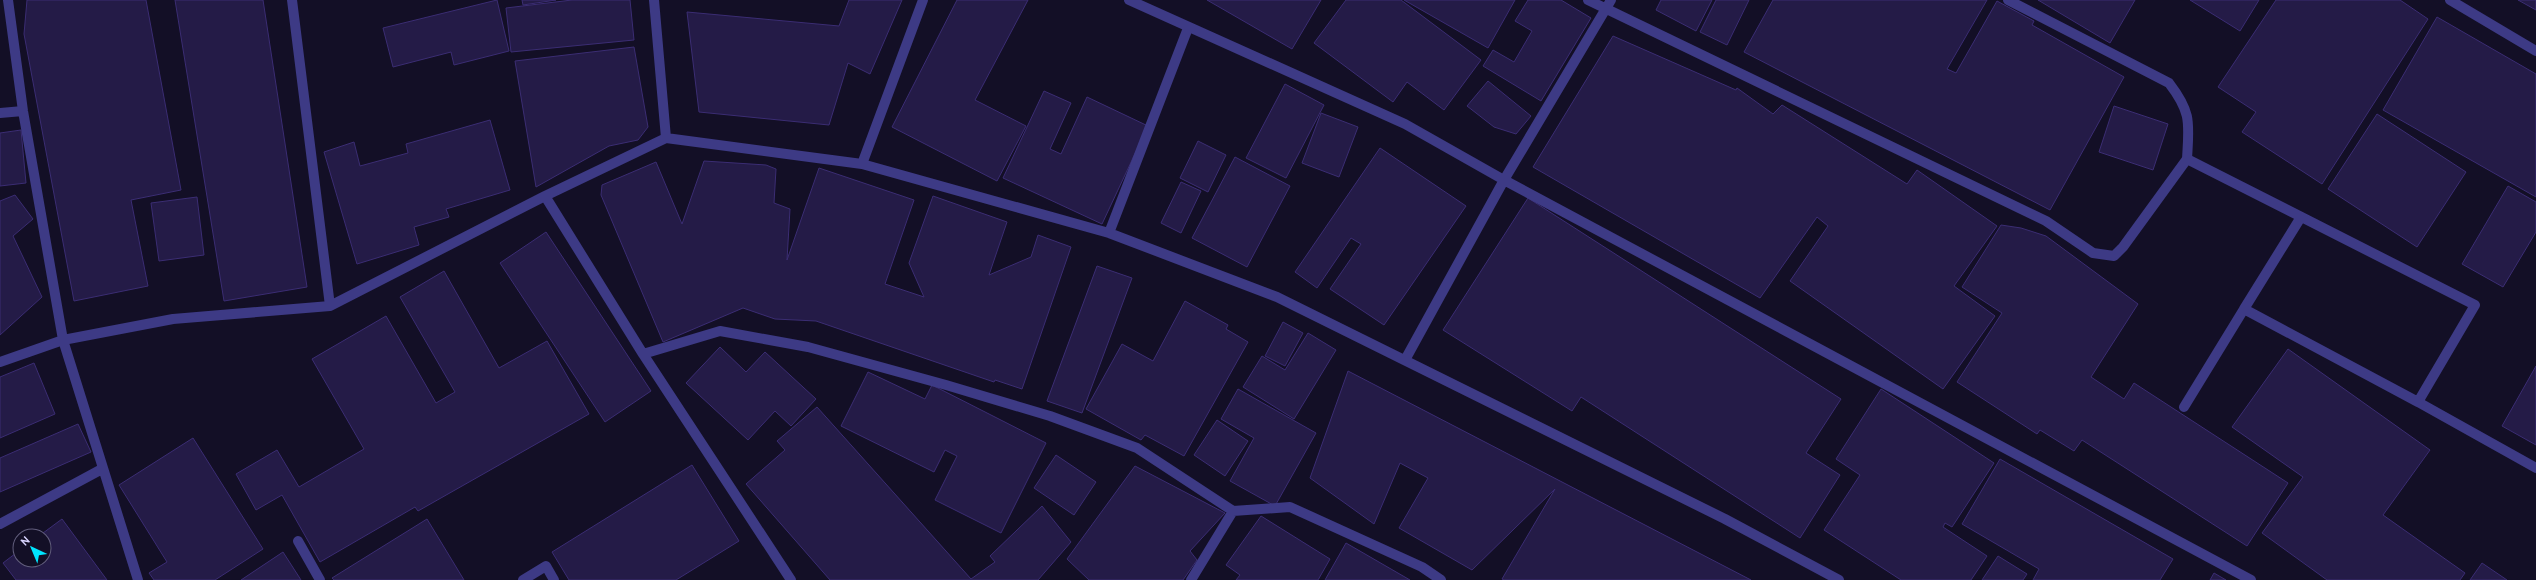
<svg xmlns="http://www.w3.org/2000/svg" width="2536" height="580" viewBox="0 0 2536 580" font-family="Overpass,sans-serif">
<style>
.building{fill:#241b47;stroke:#3b2d73}
.lines{fill:none;stroke-linecap:round;stroke-linejoin:round}
.minor{stroke:#3d3a85;stroke-width:10}
</style>
<rect width="100%" height="100%" fill="#130f26"/>
<path class="building" d="M27,0H146L181,190L131,200L148,286L74,301L24,34Z
M175,0H263L307,287L224,301Z
M497,0L509,51L454,65L451,52L393,67L383,28Z
M522,0H556L523,5Z
M572,0H630L634,40L511,52L506,8Z
M849,0H902L870,74L848,63L829,125L699,112L687,12L839,26Z
M957,0H1028L975,100L1026,126L997,181L892,127Z
M1207,0H1321L1292,49Z
M1346,0H1401L1481,60L1444,110L1407,82L1393,102L1314,43Z
M1404,0H1515L1488,48Z
M1528,0H1561L1591,18L1541,101L1483,66L1493,50L1514,62L1532,31L1515,21Z
M1661,0H1712L1696,31L1656,10Z
M1716,0H1749L1727,45L1700,32Z
M1773,0H1987L1947,69L1956,73L1997,1L2034,21L2032,25L2124,77L2050,210L1744,52Z
M2038,0H2135L2110,43Z
M2190,0H2259L2240,31Z
M2276,0H2400L2428,19L2322,184L2242,132L2256,112L2218,87Z
M2518,0H2536V10Z
M2437,17L2536,74V197L2383,110Z
M1613,36L1736,90L1737,88L1773,114L1782,105L1907,184L1917,170L1997,226L1954,286L1995,316L1943,389L1790,281L1828,226L1817,217L1760,298L1533,167Z
M634,47L648,127L638,140L609,146L536,187L515,61Z
M1488,81L1531,116L1516,134L1494,127L1467,106Z
M1285,84L1324,105L1286,178L1246,158Z
M1044,91L1071,103L1050,149L1061,154L1087,97L1148,126L1102,224L1003,178Z
M2114,106L2168,124L2153,170L2099,152Z
M1321,113L1358,127L1339,177L1302,163Z
M2377,114L2466,172L2417,247L2328,189Z
M490,120L510,190L446,209L449,217L414,227L419,245L357,264L324,152L354,142L360,166L408,153L406,144Z
M21,130L26,183L0,186V133Z
M1198,141L1226,155L1208,192L1180,178Z
M1380,148L1466,206L1384,325L1330,289L1361,244L1351,238L1317,288L1295,272Z
M1235,157L1290,186L1247,267L1192,238Z
M704,161L766,165L776,169L774,203L790,209L787,260L819,168L914,200L885,284L924,297L909,263L933,196L1007,222L989,275L1031,257L1038,235L1071,247L1022,389L995,380L994,382L816,321L775,319L743,308L663,342L601,195L602,185L656,162L682,224Z
M1181,182L1201,191L1181,233L1161,223Z
M2508,186L2536,202V232L2503,287L2462,264Z
M15,195L33,219L13,236L42,297L0,335V201Z
M197,197L204,255L159,261L151,203Z
M1528,198L1841,399L1806,453L1840,475L1800,538L1581,397L1572,411L1443,330Z
M2001,225L2021,228L2046,236L2138,304L2091,377L2124,399L2134,383L2288,483L2247,546L2082,440L2074,451L2040,430L2037,434L1957,382L2002,313L1962,287Z
M546,232L651,391L605,422L500,263Z
M1097,266L1132,278L1082,413L1047,401Z
M444,271L499,368L547,341L589,414L418,511L415,507L320,562L282,495L256,510L236,474L277,450L299,487L364,449L312,359L386,316L436,403L455,392L400,297Z
M1185,301L1228,325L1226,329L1248,342L1184,456L1145,435L1141,440L1086,409L1122,344L1153,361Z
M1283,322L1303,333L1285,366L1265,356Z
M1308,333L1336,350L1294,419L1243,387L1262,356L1285,370Z
M720,347L746,372L765,352L816,399L791,426L775,411L748,440L686,383Z
M2288,349L2430,450L2383,515L2465,573L2460,580H2327L2262,533L2303,477L2232,427Z
M34,363L55,414L0,438V377Z
M2536,366V445L2502,426Z
M1348,371L1751,580H1504L1502,579L1555,489L1472,570L1399,528L1428,478L1400,463L1374,524L1310,478Z
M868,372L925,399L932,385L1046,443L1001,533L935,500L957,456L945,450L934,472L841,426Z
M1238,389L1316,433L1275,506L1230,481L1254,438L1221,419Z
M1881,389L1994,463L1952,527L1945,523L1943,527L1987,556L1971,580H1901L1824,530L1860,475L1836,459Z
M817,407L971,579L995,562L990,556L1042,506L1071,542L1038,580H830L746,484L785,450L777,441Z
M1217,420L1248,441L1225,476L1194,455Z
M78,424L91,452L0,492V458Z
M193,438L263,549L215,580H154L149,573L167,562L119,485Z
M1056,455L1096,482L1074,515L1034,488Z
M2000,459L2173,559L2160,580H2033L2039,569L1962,524Z
M692,465L739,541L676,580H569L552,552Z
M1135,466L1225,513L1190,551L1197,560L1183,580H1089L1067,559Z
M1261,516L1330,559L1318,580H1236L1240,575L1226,565Z
M62,519L107,580H16L3,563L20,550V560H44V536H39Z
M427,519L464,580H334L332,578Z
M1346,543L1410,580H1325Z
M283,552L301,580H241Z
M1998,556L2027,574L2023,580H1982Z
M2482,563L2507,580H2470Z
M2214,573L2226,580H2210Z"/>
<g class="lines">
<path class="minor" d="M8,0L23,111L63,340L173,319L330,306L292,0
M1129,0L1405,124L1504,180L2251,580
M1588,0L2046,221L2093,253L2114,256L2123,247L2187,159
M2008,0L2169,83C2192,113 2189,123 2187,159L2475,305L2418,402L2536,468
M2450,0L2536,51
M0,113L23,111
M666,138L862,164L923,0
M862,164L1109,233L1277,297L1725,519L1839,580
M545,196L643,354L791,580
M2301,217L2244,309L2418,402
M1109,233L1188,28
M330,306L545,196L666,138L654,0
M643,354L720,331L808,347L946,385L1050,416L1137,448L1233,511L1290,507L1422,567L1441,580
M1405,360L1504,180L1611,0
M0,362L63,340L138,580
M2184,407L2244,309
M0,524L102,469
M298,541L320,580
M523,580L546,566L554,580
M1191,580L1233,511"/>
</g>
<g transform="translate(32 548) rotate(316)"><circle r="19" fill="#130f26" stroke="#625e7d"/>
<path d="M0-3L7 15L0 10L-7 15Z" fill="#00e5ff"/>
<text y="-6" font-size="11" font-weight="bold" text-anchor="middle" fill="#d9d4ff">N</text>
</g>
</svg>
